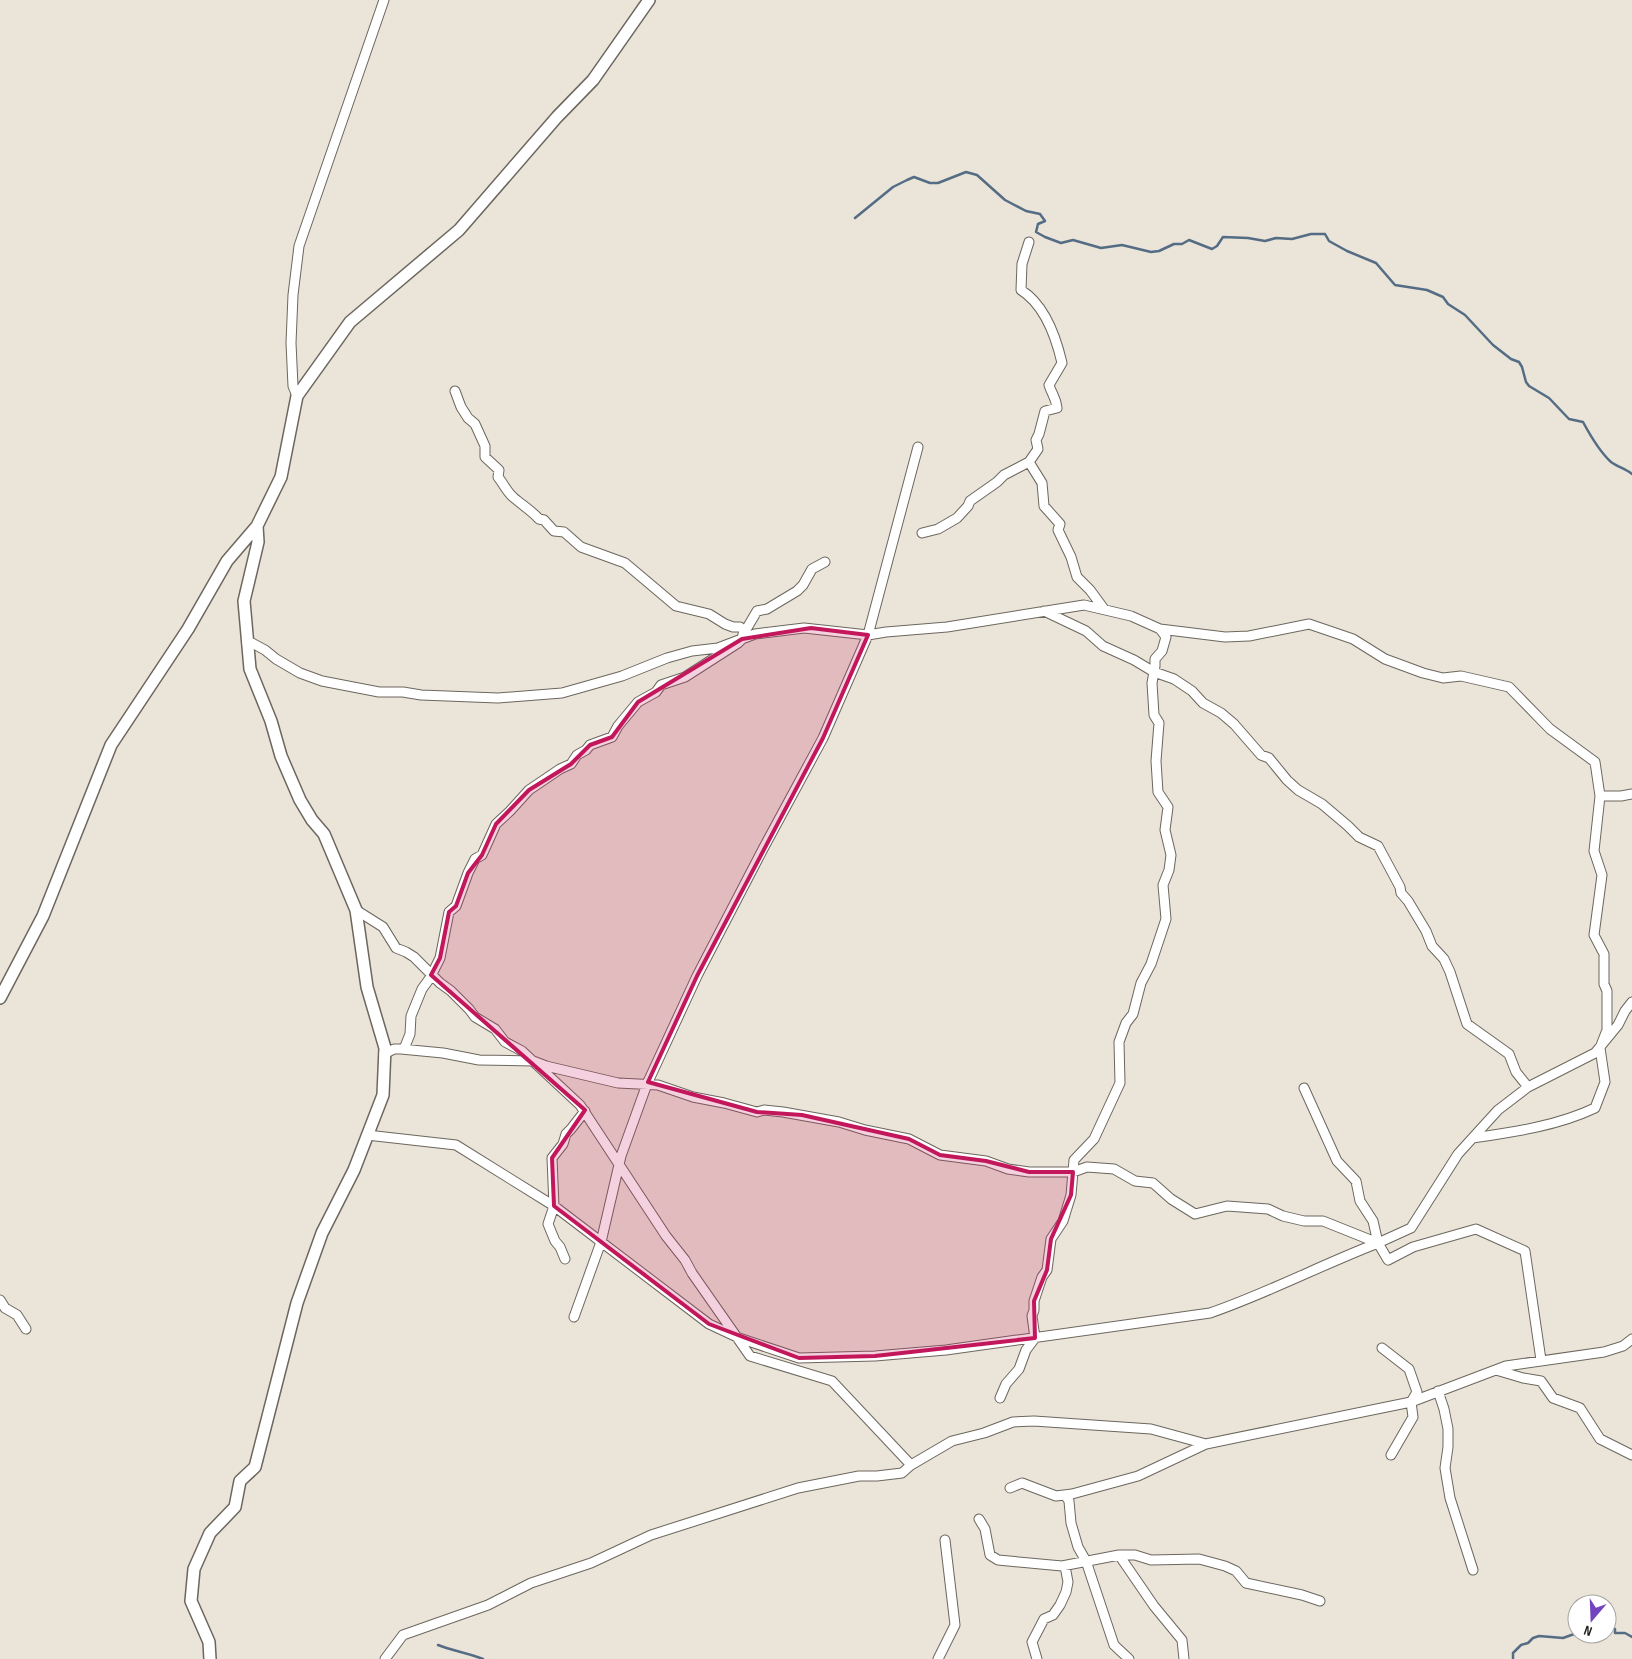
<svg xmlns="http://www.w3.org/2000/svg" width="1632" height="1659" viewBox="0 0 1632 1659" font-family="'Sofia Sans Condensed',sans-serif">
<style>
.lines{fill:none;stroke-linecap:round;stroke-linejoin:round}
.stream{stroke:#546c84;stroke-width:2.5}
.minor-casing{stroke:#6c675e;stroke-width:11}
.tertiary-casing{stroke:#6c675e;stroke-width:14}
.minor{stroke:#fff;stroke-width:9}
.tertiary{stroke:#fff;stroke-width:11}
.marked{fill:#c2185b;fill-opacity:0.2;stroke:#c2185b;stroke-width:4;stroke-linejoin:round}
</style>
<rect width="100%" height="100%" fill="#eae4d9"/>
<g class="lines">
<path class="stream" d="M855,218L893,187L907,180L914,177L930,183H938L966,172L977,175L1005,200L1026,211L1040,214L1045,221L1038,224L1036,232L1045,237L1061,243L1073,240L1101,248L1122,245L1151,252L1159,251L1174,244H1182L1189,240L1212,249L1217,246L1223,237L1248,238L1265,241L1276,238L1292,239L1311,234H1325L1329,241L1347,251L1376,263L1395,285L1427,290L1443,297L1448,304L1465,315L1493,345L1511,359L1519,362L1522,367L1526,382L1529,386L1549,398L1569,419L1583,422C1590,435 1600,452 1611,462C1618,467 1626,469 1632,474
M1607,1627L1615,1629V1633H1625L1632,1637
M438,1645C453,1651 468,1653 483,1659
M1513,1659V1653L1521,1645L1528,1643L1533,1638L1539,1636L1563,1638L1577,1633"/>
<g class="minor-casing">
<path id="minor" d="M1029,242L1022,264L1021,290C1045,305 1056,337 1062,363L1049,385C1052,395 1056,397 1057,408L1045,411L1039,434L1036,440L1038,449L1029,462L1042,483L1044,506L1060,524L1058,530L1071,557L1077,577L1090,590L1104,609
M455,391L461,407L468,418L475,424L485,446V457L499,470L498,477C503,483 507,492 513,497C522,505 531,510 539,519L544,520L554,531L564,532L581,547L625,563L676,606L709,614L725,624L733,627H740L744,630
M297,396L293,386L291,343L293,295L299,246L384,0
M922,533L938,529L957,518L968,506L970,501L997,482L1004,475L1029,462
M1044,611L1086,631L1103,646L1134,660L1154,672L1174,679L1192,691L1203,703L1221,713L1234,724L1261,755L1269,758L1287,780L1298,790L1322,804L1348,826L1359,837L1378,846L1400,887L1401,893L1408,901L1426,931L1432,946L1444,959L1450,972L1467,1024L1509,1054L1516,1072L1528,1087
M247,643H252L265,650L276,659L300,673L322,681L379,692H403L421,695L498,698L562,693L622,676L667,658L692,651L718,648L755,634L804,628L868,635L886,632L947,627L1084,605L1131,616L1160,629L1225,637L1249,636L1309,624L1353,639L1385,659L1423,673L1443,678L1461,676L1509,687L1550,729L1595,762L1600,796L1594,851L1602,875L1594,935L1604,954V984L1607,991V1030L1600,1048L1605,1082L1595,1108C1557,1126 1514,1132 1473,1138
M1600,796H1621L1632,794
M356,910L383,927L396,948L406,952L414,957L440,983L451,991L469,1009L475,1017L495,1029L505,1042L522,1051L580,1105L666,1236L685,1260L692,1273L750,1356L832,1381L911,1465
M404,1049L410,1034L411,1016L422,989L430,978L440,958L449,912L456,906L468,873L475,859L482,855L496,824L510,811L529,790L560,769L571,764L577,755L586,750L590,745L612,737L618,726L638,702L656,692L661,685L685,677L738,643L742,639L744,630L747,628L757,611L767,609L797,591L803,585L812,569L825,562
M1304,1088L1337,1161L1356,1181L1360,1201L1373,1221L1378,1243
M367,1135L456,1145L554,1206L709,1324L739,1338L799,1358L875,1356L946,1350L1210,1313C1268,1293 1321,1265 1378,1243L1323,1221H1304L1283,1216L1268,1209L1227,1206L1195,1214L1171,1199L1153,1183L1135,1181L1114,1169L1087,1167L1073,1172H1029L1008,1169L986,1161L940,1155L909,1139L865,1130L839,1122L783,1112L764,1110L757,1112L724,1103L693,1097L658,1085L618,1083L546,1066L533,1061L479,1060L443,1053L401,1049H394L384,1054
M565,1259L560,1247L555,1241L548,1224L554,1206L552,1158L563,1144L566,1134L571,1129L585,1111
M0,1300L5,1308L17,1315L26,1329
M574,1317L601,1242L621,1156L647,1084L697,976L763,849L823,738L868,635L918,447
M1382,1348L1409,1369L1417,1392L1411,1402L1413,1417L1391,1455
M1541,1360L1525,1251L1476,1229L1413,1247L1388,1260L1378,1243L1411,1228L1458,1154L1498,1110L1528,1087L1595,1053L1618,1025L1625,1011L1632,1002
M1496,1370L1523,1378L1541,1381L1553,1398L1580,1408L1600,1439L1632,1455
M1438,1391L1444,1409L1448,1429V1447L1445,1468L1450,1498L1473,1570
M1000,1398L1006,1384L1019,1369L1026,1350L1035,1338L1032,1316L1034,1310V1301L1042,1277L1047,1270L1051,1239L1063,1221L1071,1195L1074,1160L1094,1139L1120,1083L1119,1042L1126,1023L1133,1014L1141,983L1151,964L1166,919L1163,885L1169,870L1171,855L1165,830L1168,807L1158,792L1156,761L1159,723L1154,715L1152,683L1155,666V659L1162,651L1166,637L1160,629
M1010,1488L1022,1483L1056,1496L1072,1494L1138,1476L1206,1444
M1065,1495L1069,1501L1071,1523L1078,1547L1086,1561L1114,1645L1129,1659
M979,1519L985,1529L990,1555L998,1560L1062,1566L1119,1555H1135L1151,1560L1199,1559L1225,1566L1236,1571L1246,1583L1302,1595L1320,1601
M1119,1555L1154,1606L1182,1640L1184,1659
M385,1659L403,1635L488,1605L531,1583L591,1563L651,1535L798,1488L859,1476H877L902,1473L911,1465L952,1441L984,1433L1013,1422L1034,1421L1151,1429L1206,1444L1411,1402L1506,1366L1604,1352L1623,1346L1632,1339
M938,1659L955,1625L945,1540
M1037,1659L1032,1642L1044,1619L1053,1615L1060,1605L1066,1592L1068,1582L1065,1566"/>
</g>
<g class="tertiary-casing">
<path id="tertiary" d="M0,998L43,916L111,745L188,629L227,561L257,526L281,477L297,396L350,322L459,230L557,117L593,80L649,0
M210,1659L209,1642L191,1601L194,1569L210,1533L235,1507L240,1481L255,1467L297,1303L322,1233L354,1170L383,1095L385,1048L367,987L356,910L324,834L312,820L300,800L281,756L271,721L250,669L244,601L258,542L257,526"/>
</g>
<use href="#minor" class="minor"/>
<use href="#tertiary" class="tertiary"/>
</g>
<path class="marked" d="M811,628L868,635L823,738L697,976L648,1082L757,1112L802,1115L909,1139L940,1155L986,1161L1029,1172H1073L1071,1195L1051,1239L1047,1270L1034,1301L1035,1338L875,1356L799,1358L709,1324L554,1206L552,1158L585,1110L431,975L440,958L449,912L456,906L468,873L482,855L496,824L529,790L571,764L590,745L612,737L638,702L742,639Z"/>
<g transform="translate(1592 1619) rotate(199)"><circle r="24" fill="#ffffff" stroke="#a5a4a2"/>
<path d="M0-4L9 19L0 12L-9 19Z" fill="#7245be"/>
<text y="-8" font-size="14" font-weight="bold" text-anchor="middle" fill="#1d1b17">N</text>
</g>
</svg>
